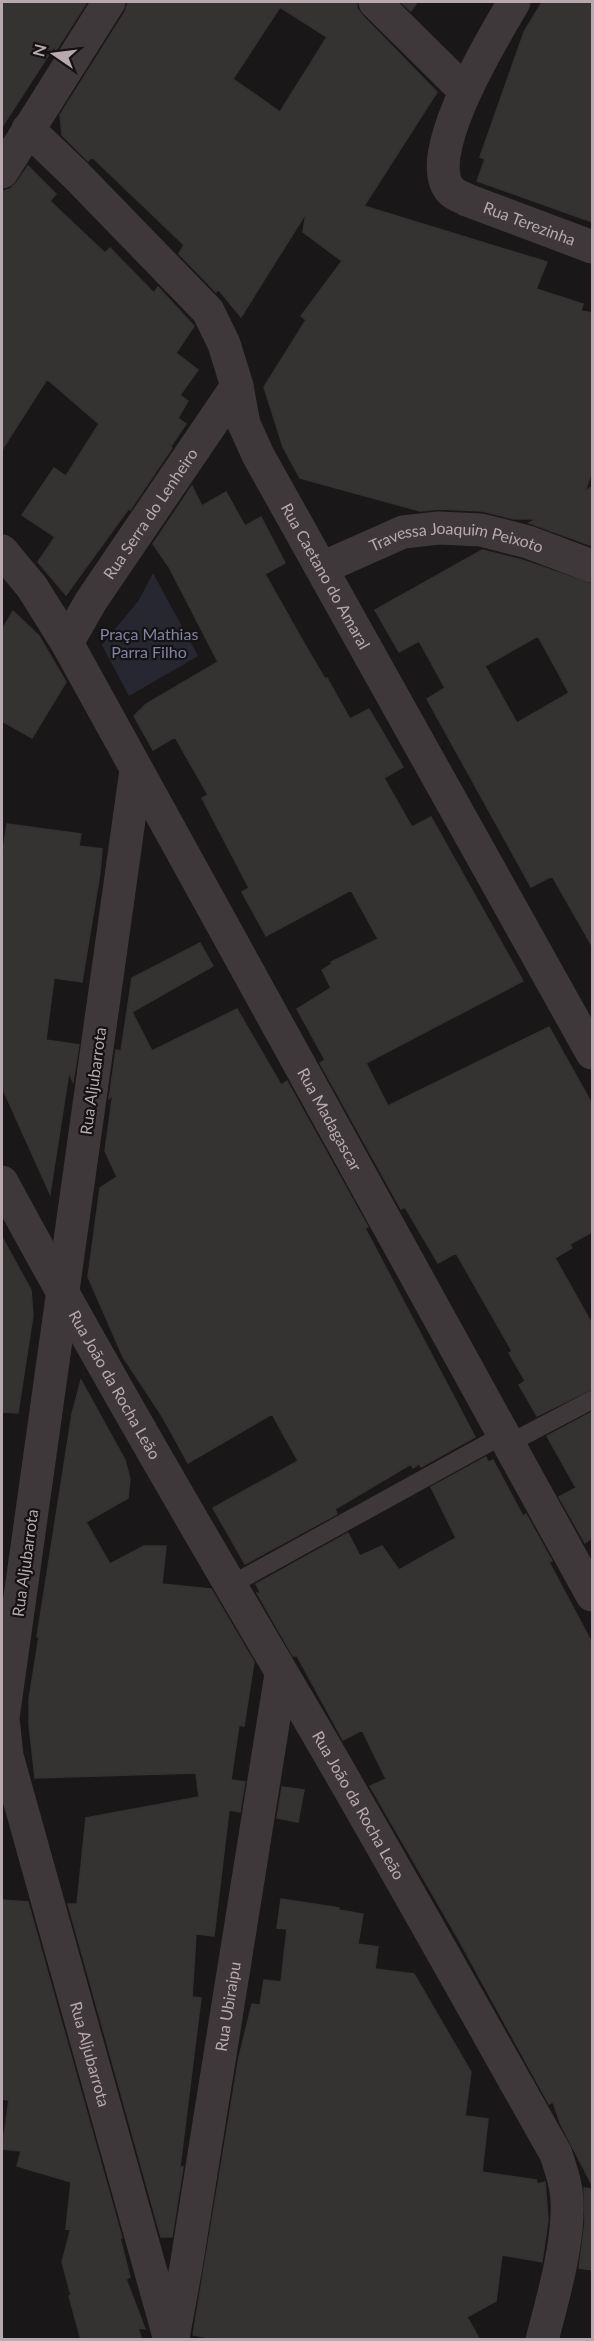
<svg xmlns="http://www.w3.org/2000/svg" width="594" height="2341" viewBox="0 0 594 2341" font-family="Lato,sans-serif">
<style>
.green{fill:#272731}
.building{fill:#353232;stroke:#353131;stroke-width:1.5;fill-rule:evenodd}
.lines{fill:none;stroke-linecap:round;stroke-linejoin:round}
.lane{stroke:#3e383a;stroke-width:18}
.street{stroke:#3e383a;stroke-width:33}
.labels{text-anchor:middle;stroke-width:4.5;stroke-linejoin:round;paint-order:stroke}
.street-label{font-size:16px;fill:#b8a9b0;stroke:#141212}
.park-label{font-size:16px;fill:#8083a3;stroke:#141212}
</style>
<rect width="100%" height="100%" fill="#191717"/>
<path class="green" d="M153,573L198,656L129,696L102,645L139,600Z"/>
<path class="building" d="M2,2H87L55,52V45L2,127Z
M128,2H357V8L362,15L437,92L364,206L547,262L536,289L583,304L581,311L592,313V472L585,491L592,487V546L529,523L537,519H514L482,511L440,509L420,511L300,478L283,447L264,387L306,320L301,316L342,261L303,232L306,213L241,317L218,289L216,292L179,254L184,245L92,157L88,161L62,135L60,115L125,12ZM280,7L327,37L280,112L233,79Z
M401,2H417L411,11Z
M542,2H592V222L477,181L485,159L480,157L524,32Z
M28,166L56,194L50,201L105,253L110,248L154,293L158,287L194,326L176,353L198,370L180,395L188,401L178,418L186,424L171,446L172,448L130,510L129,508L66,595L38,562L55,537L22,515L54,468L66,476L99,424L47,379L2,450V191L10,189L17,182Z
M192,486L202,506L226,492L245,526L261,517L285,563L265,574L304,643L325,679L327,678L350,719L369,709L403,767L384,778L412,827L431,817L523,981L366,1063L388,1106L549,1027L592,1104V1232L570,1244L572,1248L555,1258L592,1324V1389L537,1416L519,1385L525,1381L509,1353L512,1351L456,1253L438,1263L405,1207L401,1209L320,1063L325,1060L297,1009L331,988L322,970L332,964L331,962L378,939L351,890L266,936L242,892L249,888L202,798L208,795L175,737L153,750L134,716L146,704L218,662L169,567L153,544Z
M482,550L522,560L592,584V946L552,876L531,887L427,699L445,688L419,641L399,652L375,610ZM538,636L569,693L517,723L485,666Z
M13,611L39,636L66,682L32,738L2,721V630Z
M7,824L81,834L79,846L102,849L100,873L82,982L54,978L46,1040L79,1045L73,1082L69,1072L50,1194L2,1087V857Z
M200,943L213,966L132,1012L152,1051L237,1009L281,1085L287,1081L368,1227L365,1228L475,1437L421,1467L419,1464L413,1468L411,1464L335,1509L337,1514L245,1564L213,1508L298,1461L272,1414L188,1463L162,1416L123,1357L88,1277L100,1188L117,1177L105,1151L113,1093L109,1099L116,1050L121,1051L132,978Z
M2,1237L31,1290L33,1315L18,1413L2,1412Z
M81,1380L125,1460L130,1479L128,1498L86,1522L110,1564L144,1546H166L162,1584L211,1589L254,1662L244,1726L239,1725L231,1780L245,1782L240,1812L229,1810L214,1936L196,1934L192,1997L201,1998L180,2167H183L172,2237H161L68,1904H77L86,1818L199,1797L196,1773L35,1778L29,1724V1699L39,1637H37L72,1414Z
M592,1412V1538L585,1543L559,1497L576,1488L547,1436Z
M486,1457L488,1462L493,1460L523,1516L526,1514L552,1561L549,1562L592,1643V2185L561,2125L553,2102L549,2104L456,1935L370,1786L386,1779L362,1730L343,1740L297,1656H293L257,1593L261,1594L256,1584L348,1533L360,1556L382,1546L399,1570L456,1538L431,1487Z
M282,1787L304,1790L298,1822L277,1818Z
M281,1899L339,1908V1910L363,1914L358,1944L378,1947L375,1969L414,1974L471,2072L465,2116L488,2119L482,2172L536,2180L538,2184L545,2182L548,2220L542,2262L502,2255L496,2301L467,2317L480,2340H220L193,2335L239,2057L252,2004L260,2005L264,1980L281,1982L287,1929L277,1928Z
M2,1900L28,1902L122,2238H120L130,2277L126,2279L145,2329L138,2328L142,2340H81L69,2296L71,2295L62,2262L71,2228L66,2229L71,2182L17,2166L21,2151L2,2149L9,2100L2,2099Z
M584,2188L592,2189V2270L579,2268L585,2223Z"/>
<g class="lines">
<path class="lane" d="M508,1444L592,1400
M229,1586L503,1435"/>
<g class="street">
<path d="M375,2L465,91"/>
<path id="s1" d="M514,2C495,35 419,157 451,191C455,195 462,197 467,200L592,247"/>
<path id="s2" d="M28,129L76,175L208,311L224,344L237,386L244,424L258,455L592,1053"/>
<path d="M2,172L109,2"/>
<path id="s3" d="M2,551L32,587L67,643L592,1595"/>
<path id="s4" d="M322,568L403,532L439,528L481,530L528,542L592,566"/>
<path id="s5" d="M67,643L91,601L237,386"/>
<path id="s6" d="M136,770L3,1718L7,1756L170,2340"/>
<path id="s7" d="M2,1182C100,1363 204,1541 309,1719C393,1863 474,2009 556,2154C559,2164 563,2175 565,2185C574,2227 553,2298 542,2340"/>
<path id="s8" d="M173,2338L186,2267L281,1674"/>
</g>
</g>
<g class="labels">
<g class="street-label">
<text dy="6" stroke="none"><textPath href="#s1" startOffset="292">Rua Terezinha</textPath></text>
<text dy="6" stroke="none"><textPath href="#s5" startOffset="154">Rua Serra do Lenheiro</textPath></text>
<text dy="6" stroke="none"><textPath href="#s4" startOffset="142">Travessa Joaquim Peixoto</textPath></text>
<text dy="6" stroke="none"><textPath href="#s2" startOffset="548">Rua Caetano do Amaral</textPath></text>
<text transform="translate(93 1081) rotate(-82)" y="6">Rua Aljubarrota</text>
<text dy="6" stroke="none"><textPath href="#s3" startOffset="657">Rua Madagascar</textPath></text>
<text dy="6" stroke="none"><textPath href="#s7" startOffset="232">Rua João da Rocha Leão</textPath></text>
<text transform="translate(25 1563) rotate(-82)" y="6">Rua Aljubarrota</text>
<text dy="6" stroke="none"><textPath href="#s7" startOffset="718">Rua João da Rocha Leão</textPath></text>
<text dy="6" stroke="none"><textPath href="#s8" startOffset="336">Rua Ubiraipu</textPath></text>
<text dy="6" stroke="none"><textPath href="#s6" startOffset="1305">Rua Aljubarrota</textPath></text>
</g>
<g class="park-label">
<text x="149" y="640">Praça Mathias<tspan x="149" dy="18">Parra Filho</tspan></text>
</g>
</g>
<rect width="594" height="2341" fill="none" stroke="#b8a9b0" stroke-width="6"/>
<g transform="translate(54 54) rotate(284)" stroke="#141212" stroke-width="4.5" paint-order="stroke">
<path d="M0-4.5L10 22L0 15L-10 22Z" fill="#b8a9b0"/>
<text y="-9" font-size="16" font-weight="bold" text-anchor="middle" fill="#b8a9b0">N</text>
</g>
</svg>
